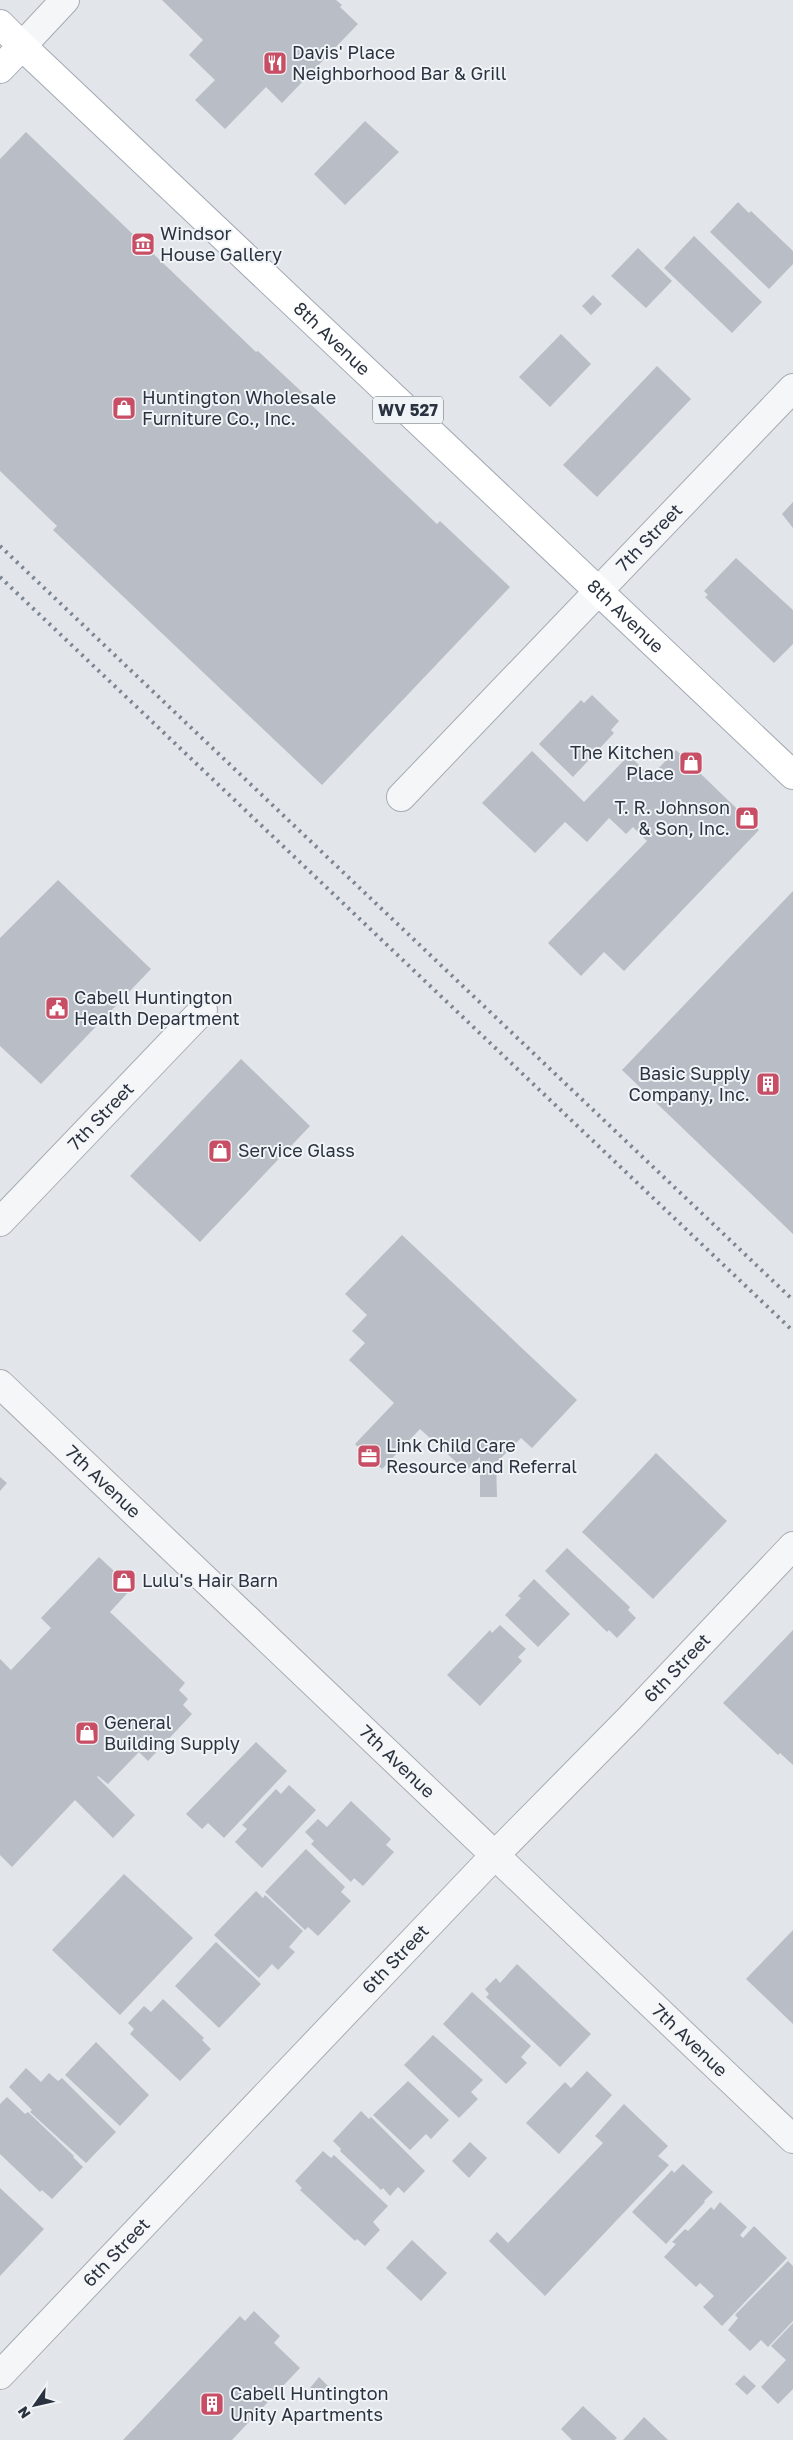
<svg xmlns="http://www.w3.org/2000/svg" width="793" height="2440" viewBox="0 0 793 2440" font-family="'Golos Text',sans-serif">
<style>
.building{fill:#b9bec6}
.lines{fill:none;stroke-linecap:round;stroke-linejoin:round}
.minor-casing{stroke:#a7acb3;stroke-width:30}
.tertiary-casing{stroke:#a7acb3;stroke-width:30}
.secondary-casing{stroke:#a7acb3;stroke-width:30}
.primary-casing{stroke:#a2aab4;stroke-width:30}
.minor{stroke:#f4f6f8;stroke-width:28}
.tertiary{stroke:#f4f6f8;stroke-width:28}
.secondary{stroke:#fff;stroke-width:28}
.primary{stroke:#fff;stroke-width:28}
.rail{stroke:#7c8592;stroke-width:4;stroke-dasharray:2.5 5;stroke-linecap:butt}
.labels{text-anchor:middle;stroke-width:4;stroke-linejoin:round;paint-order:stroke}
.shield{fill:#f1f4f7;stroke:#666d77;stroke-width:1}
.shield-label{font-size:16px;font-weight:bold;fill:#2b3340}
.poi-label{font-size:18px;fill:#2b3340;stroke:#f1f4f7;text-anchor:start}
.street-label{font-size:18px;fill:#2b3340;stroke:#f1f4f7}
</style>
<rect width="100%" height="100%" fill="#e2e5e9"/>
<path class="building" d="M162,0H336L342,5L340,7L358,24L282,103L266,87L225,129L195,100L215,80L189,55L203,40Z
M365,121L399,152L345,205L314,174Z
M26,132L256,352L258,351L303,393L301,395L437,524L440,521L510,587L322,785L53,530L57,526L0,471V159Z
M738,202L749,213L751,211L793,251V264L769,289L710,232Z
M694,236L762,302L732,333L664,268Z
M638,248L672,281L646,308L611,276Z
M593,295L602,304L591,315L582,306Z
M561,334L591,364L550,407L519,377Z
M657,366L691,399L597,497L563,465Z
M793,502V528L782,514Z
M736,558L793,610V644L774,663L705,597L708,595L704,591Z
M592,695L619,721L611,730L614,733L573,777L539,744L581,700L584,703Z
M676,750L759,830L624,971L604,952L581,976L548,943L647,841L633,827L626,834L609,818L587,842L565,822L535,853L482,803L532,751L584,802L629,755L648,774L652,771L654,773Z
M58,880L151,969L41,1084L0,1046V938Z
M793,891V1234L622,1070Z
M241,1059L310,1126L200,1242L130,1176Z
M402,1235L577,1400L532,1448L521,1438L496,1463L497,1497H480V1457L466,1471L420,1429L382,1469L355,1444L394,1403L349,1360L365,1343L352,1331L367,1315L345,1294Z
M656,1453L727,1521L653,1599L582,1532Z
M0,1477L7,1483L0,1491Z
M567,1548L630,1607L628,1610L636,1618L617,1638L609,1630L607,1632L545,1571Z
M99,1557L132,1588L110,1612L185,1683L179,1690L188,1699L183,1705L192,1714L148,1761L139,1752L108,1784L98,1776L97,1777L135,1815L113,1838L75,1800L12,1867L0,1855V1659L11,1670L51,1628L41,1618Z
M534,1579L570,1614L538,1647L505,1615L521,1598L518,1596Z
M500,1625L526,1649L518,1657L522,1661L480,1706L447,1675L490,1630L492,1633Z
M793,1630V1765L780,1753L778,1755L723,1703Z
M256,1742L287,1771L224,1838L208,1823L202,1829L186,1814Z
M289,1785L316,1810L262,1868L235,1842L247,1829L242,1825L276,1789L281,1794Z
M351,1801L391,1839L386,1845L394,1852L363,1886L354,1878L351,1882L311,1844L314,1841L305,1832L318,1819L327,1827Z
M306,1849L345,1887L341,1892L351,1901L318,1936L308,1927L305,1930L265,1892Z
M124,1874L193,1938L120,2015L52,1950Z
M256,1891L263,1898L265,1895L303,1931L289,1947L295,1952L278,1970L272,1964L259,1978L214,1935Z
M793,1930V2024L746,1979Z
M216,1942L261,1984L219,2028L175,1986Z
M517,1964L591,2034L560,2067L486,1997L489,1994L485,1989L496,1978L500,1983Z
M472,1992L531,2046L521,2057L527,2063L506,2084L443,2024Z
M163,1999L204,2038L202,2040L211,2049L180,2081L130,2034L134,2029L128,2023L144,2006L151,2012Z
M433,2035L483,2080L471,2092L478,2099L459,2118L404,2065Z
M96,2042L149,2095L120,2126L65,2075Z
M26,2068L41,2082L49,2073L58,2081L62,2078L116,2132L86,2163L30,2112L32,2110L9,2087Z
M587,2071L612,2095L559,2154L526,2123L565,2082L571,2088Z
M408,2081L449,2120L431,2139L426,2134L410,2150L373,2115Z
M7,2097L25,2114L28,2112L74,2156L73,2157L83,2167L52,2199L42,2190L40,2192L0,2154V2104Z
M624,2104L668,2146L658,2156L669,2165L545,2296L489,2241L497,2232L508,2243L603,2143L595,2136Z
M361,2111L369,2119L371,2117L425,2171L404,2193L398,2187L390,2196L383,2188L381,2190L340,2151L341,2149L333,2141Z
M470,2142L487,2158L469,2178L452,2161Z
M323,2151L331,2158L334,2155L388,2206L373,2222L380,2230L365,2246L357,2239L355,2241L300,2190L302,2188L295,2181Z
M683,2164L713,2192L704,2201L705,2202L666,2244L632,2212L672,2170L674,2173Z
M0,2188L44,2229L0,2276Z
M720,2202L747,2227L740,2235L743,2238L754,2226L787,2258L722,2326L703,2307L714,2296L700,2283L696,2287L664,2257L676,2244L672,2242L685,2229L688,2231L711,2207L714,2210Z
M412,2240L447,2273L421,2301L386,2268Z
M788,2261L793,2266V2321L768,2347L761,2340L750,2351L728,2330L738,2318L735,2315Z
M254,2311L280,2336L274,2343L300,2368L232,2440H123L240,2316L245,2321Z
M793,2323V2389L778,2404L761,2387L786,2360L771,2346Z
M744,2375L756,2386L747,2395L735,2384Z
M319,2377L330,2388L321,2398L310,2388Z
M583,2406L617,2438L615,2440H572L561,2429Z
M644,2417L668,2440H623Z"/>
<g class="lines">
<g class="minor-casing">
<g id="minor">
<path id="s1" d="M401,797L793,388"/>
<path id="s2" d="M0,1222L203,1010"/>
<path id="s3" d="M0,2375L495,1855L630,1718L793,1546"/>
</g>
</g>
<g class="tertiary-casing">
<g id="tertiary">
<path d="M22,46L65,0"/>
<path id="s4" d="M0,1384L793,2139"/>
</g>
</g>
<g class="secondary-casing">
<path id="secondary" d="M0,24L22,46"/>
</g>
<g class="primary-casing">
<g id="primary">
<path id="s5" d="M0,69L22,46L793,775"/>
</g>
</g>
<use href="#minor" class="minor"/>
<use href="#tertiary" class="tertiary"/>
<use href="#secondary" class="secondary"/>
<use href="#primary" class="primary"/>
<path class="rail" d="M0,546L793,1300
M0,577L793,1331"/>
</g>
<defs>
<g id="restaurant-square" transform="scale(1.25)"><rect x="-9" y="-9" width="18" height="18" rx="4" fill="#c74e64" stroke="#f1f4f7"/><path d="M-5-6h1v4h1v-4h1v4h1v-4h1v5L-1.5 .5V6h-2V.5L-5-1ZM5-6V6H3V1.5H1.5Q1.5-4 5-6Z" fill="#fff"/></g>
<g id="museum-square" transform="scale(1.25)"><rect x="-9" y="-9" width="18" height="18" rx="4" fill="#c74e64" stroke="#f1f4f7"/><path d="M0-6L6-3V-2H-6V-3ZM-5-1h2V3h-2ZM-1-1h2V3h-2ZM3-1h2V3H3ZM-6 4H6V6H-6Z" fill="#fff"/></g>
<g id="shop-square" transform="scale(1.25)"><rect x="-9" y="-9" width="18" height="18" rx="4" fill="#c74e64" stroke="#f1f4f7"/><path d="M-5-2.5h2.3a2.7 3.5 0 0 1 5.4 0H5L5.5 6h-11ZM-1.5-2.5h3a1.5 2.3 0 0 0-3 0Z" fill="#fff"/></g>
<g id="civic-square" transform="scale(1.25)"><rect x="-9" y="-9" width="18" height="18" rx="4" fill="#c74e64" stroke="#f1f4f7"/><path d="M-.6-6.5H3V-4.5H.6V-3L4-1V1h2V6H-6V1h2V-1L-.6-3ZM-1.2 2.5V6h2.4V2.5Z" fill="#fff"/></g>
<g id="building-square" transform="scale(1.25)"><rect x="-9" y="-9" width="18" height="18" rx="4" fill="#c74e64" stroke="#f1f4f7"/><path d="M-4-6H4V6H1V3H-1V6H-4ZM-2.5-4.3h1.7v1.8h-1.7ZM.8-4.3h1.7v1.8H.8ZM-2.5-1h1.7V.8h-1.7ZM.8-1h1.7V.8H.8Z" fill="#fff"/></g>
<g id="office-square" transform="scale(1.25)"><rect x="-9" y="-9" width="18" height="18" rx="4" fill="#c74e64" stroke="#f1f4f7"/><path d="M-6-3h4V-5.5h4V-3h4V5H-6ZM-1-4.5V-3h2v-1.5ZM-6 0V1H6V0Z" fill="#fff"/></g>
</defs>
<g fill-rule="evenodd">
<use href="#restaurant-square" x="275" y="63"/>
<use href="#museum-square" x="143" y="244"/>
<use href="#shop-square" x="124" y="408"/>
<use href="#shop-square" x="691" y="763"/>
<use href="#shop-square" x="747" y="818"/>
<use href="#civic-square" x="57" y="1008"/>
<use href="#building-square" x="768" y="1084"/>
<use href="#shop-square" x="220" y="1151"/>
<use href="#office-square" x="369" y="1456"/>
<use href="#shop-square" x="124" y="1581"/>
<use href="#shop-square" x="87" y="1733"/>
<use href="#building-square" x="212" y="2404"/>
</g>
<g class="labels">
<rect class="shield" x="373" y="396.5" width="70" height="27" rx="4"/>
<g class="shield-label">
<text x="408" y="416">WV 527</text>
</g>
<g class="poi-label">
<text x="292" y="59">Davis' Place<tspan x="292" dy="21">Neighborhood Bar &amp; Grill</tspan></text>
<text x="160" y="240">Windsor<tspan x="160" dy="21">House Gallery</tspan></text>
<text x="142" y="404">Huntington Wholesale<tspan x="142" dy="21">Furniture Co., Inc.</tspan></text>
<text x="674" y="759" text-anchor="end">The Kitchen<tspan x="674" dy="21">Place</tspan></text>
<text x="730" y="814" text-anchor="end">T. R. Johnson<tspan x="730" dy="21">&amp; Son, Inc.</tspan></text>
<text x="74" y="1004">Cabell Huntington<tspan x="74" dy="21">Health Department</tspan></text>
<text x="750" y="1080" text-anchor="end">Basic Supply<tspan x="750" dy="21">Company, Inc.</tspan></text>
<text x="238" y="1157">Service Glass</text>
<text x="386" y="1452">Link Child Care<tspan x="386" dy="21">Resource and Referral</tspan></text>
<text x="142" y="1587">Lulu's Hair Barn</text>
<text x="104" y="1729">General<tspan x="104" dy="21">Building Supply</tspan></text>
<text x="230" y="2400">Cabell Huntington<tspan x="230" dy="21">Unity Apartments</tspan></text>
</g>
<g class="street-label">
<text dy="6" stroke="none"><textPath href="#s5" startOffset="458">8th Avenue</textPath></text>
<text dy="6" stroke="none"><textPath href="#s1" startOffset="359">7th Street</textPath></text>
<text dy="6" stroke="none"><textPath href="#s5" startOffset="862">8th Avenue</textPath></text>
<text dy="6" stroke="none"><textPath href="#s2" startOffset="146">7th Street</textPath></text>
<text dy="6" stroke="none"><textPath href="#s4" startOffset="142">7th Avenue</textPath></text>
<text dy="6" stroke="none"><textPath href="#s3" startOffset="979">6th Street</textPath></text>
<text dy="6" stroke="none"><textPath href="#s4" startOffset="548">7th Avenue</textPath></text>
<text dy="6" stroke="none"><textPath href="#s3" startOffset="574">6th Street</textPath></text>
<text dy="6" stroke="none"><textPath href="#s4" startOffset="952">7th Avenue</textPath></text>
<text dy="6" stroke="none"><textPath href="#s3" startOffset="169">6th Street</textPath></text>
</g>
</g>
<g transform="translate(35 2405) rotate(236)" stroke="#f1f4f7" stroke-width="4" paint-order="stroke">
<path d="M0-4L9 19L0 12L-9 19Z" fill="#2b3340"/>
<text y="-8" font-size="14" font-weight="bold" text-anchor="middle" fill="#2b3340">N</text>
</g>
</svg>
